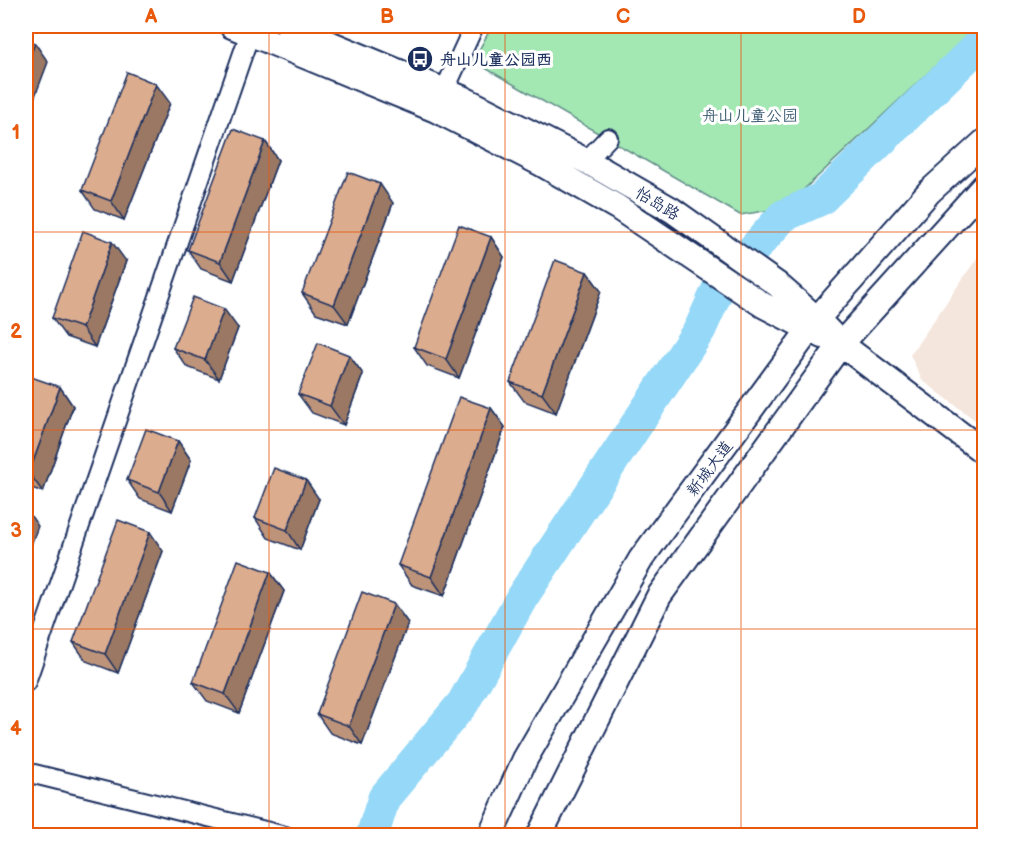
<svg xmlns="http://www.w3.org/2000/svg" width="1010" height="861" viewBox="0 0 1010 861" font-family="'Balsamiq Sans','LXGW WenKai TC',sans-serif">
<style>
.built{fill:#f4e6dd}
.green{fill:#a3e7b3;stroke:#5f8b88;stroke-width:1.5}
.lines{fill:none;stroke-linecap:round;stroke-linejoin:round}
.river{stroke:#95d8f7;stroke-width:33}
.street-casing{stroke:#1b2f5e;stroke-width:22}
.secondary-casing{stroke:#1b2f5e;stroke-width:28}
.street{stroke:#fff;stroke-width:18}
.secondary{stroke:#fff;stroke-width:24}
.wall{fill:#bd947a;stroke:#1b2f5e;stroke-width:1.5}
.shaded-wall{fill:#9a7863;stroke:#1b2f5e;stroke-width:1.5}
.building{fill:#dcac8e;stroke:#1b2f5e;stroke-width:1.5}
.grid{fill:none;stroke:#e8590c;stroke-width:1.5;stroke-opacity:0.55}
.labels{text-anchor:middle;stroke-width:6;stroke-linejoin:round;paint-order:stroke}
.poi-label{font-size:16px;font-weight:bold;fill:#1b2f5e;stroke:#fff;text-anchor:start}
.park-label{font-size:16px;fill:#3d5d73;stroke:#fff}
.street-label{font-size:16px;fill:#1b2f5e;stroke:#fff}
.neatline{fill:none;stroke:#e8590c;stroke-width:2}
.grid-label{font-size:20px;text-anchor:middle;font-weight:bold;fill:#e8590c}
</style>
<rect width="100%" height="100%" fill="#fff"/>
<filter id="ink" filterUnits="userSpaceOnUse"><feTurbulence type="fractalNoise" baseFrequency=".0167" numOctaves="2"/><feDisplacementMap in="SourceGraphic" scale="12" xChannelSelector="R" yChannelSelector="G"/><feConvolveMatrix kernelMatrix="1 2 1 2 8 2 1 2 1" color-interpolation-filters="sRGB"/></filter>
<g filter="url(#ink)">
<path class="built" d="M984,248V427L922,380L910,355Z"/>
<path class="green" d="M492,26H978L784,208L740,215L473,61Z"/>
<g class="lines">
<path class="river" d="M372,836L384,798L463,703L522,597L700,329L718,289L783,216L821,199L984,40"/>
<g class="street-casing">
<path id="street" d="M440,100L474,26
M586,161L608,138
M26,682L250,33
M26,772L285,836"/>
</g>
<g class="secondary-casing">
<path id="secondary" d="M232,26L436,110L542,164L617,207L763,305L823,336
M288,26L462,98L590,163L672,210L778,285L817,319L841,344L984,452
M490,836L525,759L641,559L817,319L929,192L984,142
M539,836L659,596L841,344L984,186"/>
</g>
<use href="#street" class="street"/>
<use href="#secondary" class="secondary"/>
</g>
<path class="wall" d="M170,103L124,220L95,209L82,190Z
M265,141L278,160L233,281L201,269L188,250Z
M393,203L348,324L316,313L302,293Z
M491,237L504,257L459,378L427,366L414,347Z
M126,261L95,347L66,337L52,318Z
M587,272L601,291L556,413L524,401L510,382Z
M238,328L219,379L187,367L173,348Z
M349,355L363,374L344,425L312,413L298,394Z
M60,387L73,406L43,492L26,486V391Z
M491,408L505,427L444,596L412,585L398,565Z
M178,441L191,460L172,511L140,499L127,480Z
M319,499L300,550L268,538L255,518Z
M163,551L118,673L86,661L73,642Z
M270,572L284,591L239,713L207,701L193,682Z
M394,604L408,623L362,745L330,733L317,714Z"/>
<path class="shaded-wall" d="M35,43L48,62L26,120V66Z
M156,84L170,103L124,220L111,201Z
M265,141L278,160L233,281L220,262Z
M380,184L393,203L348,324L334,305Z
M491,237L504,257L459,378L446,359Z
M112,242L126,261L95,347L82,328Z
M587,272L601,291L556,413L542,394Z
M224,309L238,328L219,379L205,360Z
M349,355L363,374L344,425L330,406Z
M60,387L73,406L43,492L29,473Z
M491,408L505,427L444,596L431,577Z
M178,441L191,460L172,511L159,492Z
M306,480L319,499L300,550L287,530Z
M26,509L38,526L26,559Z
M150,532L163,551L118,673L105,654Z
M270,572L284,591L239,713L225,694Z
M394,604L408,623L362,745L349,726Z"/>
<path class="building" d="M26,39L35,43L26,66Z
M127,72L156,84L111,201L82,190Z
M233,129L265,141L220,262L188,250Z
M348,172L380,184L334,305L302,293Z
M459,225L491,237L446,359L414,347Z
M83,231L112,242L82,328L52,318Z
M555,260L587,272L542,394L510,382Z
M193,297L224,309L205,360L173,348Z
M318,343L349,355L330,406L298,394Z
M31,377L60,387L29,473L26,472V391Z
M459,397L491,408L431,577L398,565Z
M146,429L178,441L159,492L127,480Z
M274,468L306,480L287,530L255,518Z
M118,520L150,532L105,654L73,642Z
M238,560L270,572L225,694L193,682Z
M362,592L394,604L349,726L317,714Z"/>
</g>
<path class="grid" d="M269,26V836M505,26V836M741,26V836M26,232H984M26,430H984M26,629H984"/>
<defs>
<g id="bus-disc" transform="scale(1.35)"><circle r="9.5" fill="#1b2f5e" stroke="#fff"/><path d="M-5-6H5V4H4V6H2V4H-2V6H-4V4H-5ZM-3.5-4V0h7V-4ZM-3.5 1.2v1.5H-2V1.2ZM2 1.2v1.5H3.5V1.2Z" fill="#fff"/></g>
</defs>
<g fill-rule="evenodd">
<use href="#bus-disc" x="420" y="59"/>
</g>
<g class="labels">
<g class="poi-label">
<text x="440" y="65">舟山儿童公园西</text>
</g>
<g class="park-label">
<text x="750" y="121">舟山儿童公园</text>
</g>
<g class="street-label">
<text transform="translate(658 203) rotate(31)" y="6">怡岛路</text>
<text transform="translate(709 468) rotate(-53)" y="6">新城大道</text>
</g>
</g>
<rect width="1010" height="861" fill="none" stroke="#fff" stroke-width="66"/>
<rect x="33" y="33" width="944" height="795" class="neatline"/>
<g class="grid-label">
<text x="151" y="23">A</text>
<text x="387" y="23">B</text>
<text x="623" y="23">C</text>
<text x="859" y="23">D</text>
<text x="16" y="139">1</text>
<text x="16" y="338">2</text>
<text x="16" y="537">3</text>
<text x="16" y="735">4</text>
</g>
</svg>
